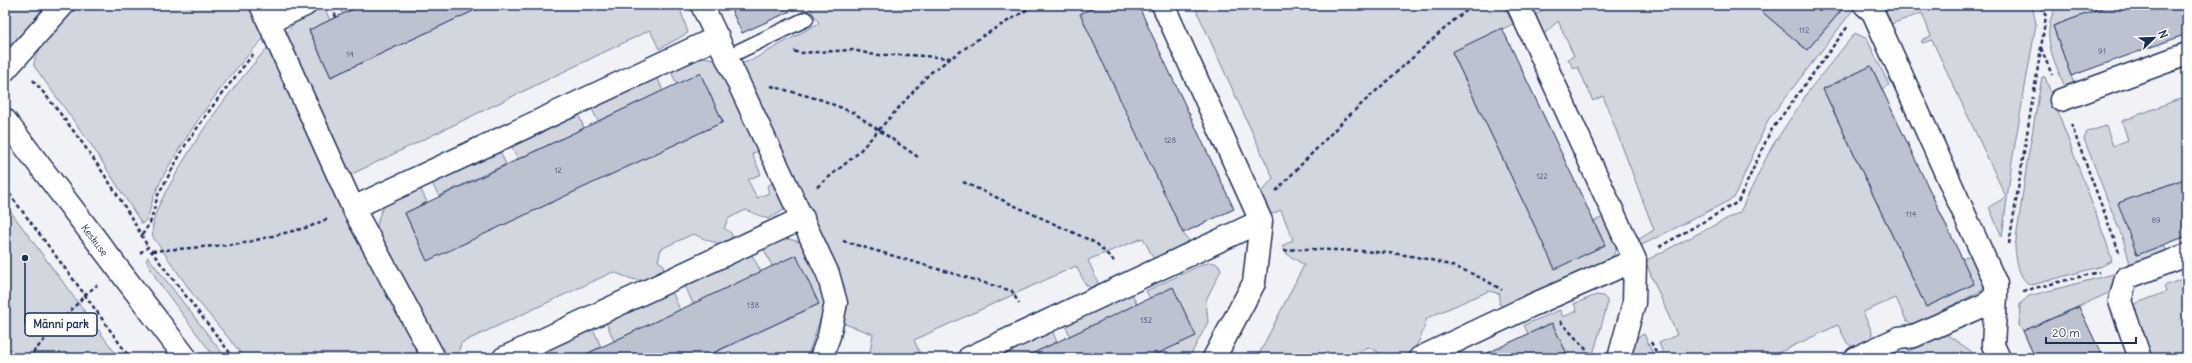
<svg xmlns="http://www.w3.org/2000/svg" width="2192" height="363" viewBox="0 0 2192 363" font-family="Delius,sans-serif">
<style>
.green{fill:#d2d6df;stroke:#76829e}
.building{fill:#bcc2d0;stroke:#1b2f5e}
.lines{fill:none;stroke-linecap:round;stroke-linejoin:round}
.lane-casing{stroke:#1b2f5e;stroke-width:17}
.street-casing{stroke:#1b2f5e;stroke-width:25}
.secondary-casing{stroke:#1b2f5e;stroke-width:25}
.path{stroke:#1b2f5e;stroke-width:2.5;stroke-dasharray:4 3;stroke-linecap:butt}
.lane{stroke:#fff;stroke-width:14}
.street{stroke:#fff;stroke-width:22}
.secondary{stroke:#fff;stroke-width:22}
.labels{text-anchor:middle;stroke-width:3.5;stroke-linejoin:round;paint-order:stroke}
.number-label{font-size:8px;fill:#43547a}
.street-label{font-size:10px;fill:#1b2f5e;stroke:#fff}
.leader{fill:none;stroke:#1b2f5e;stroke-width:1.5}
.callout-dot{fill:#1b2f5e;stroke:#fff;stroke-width:1.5}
.callout{fill:#fff;stroke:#1b2f5e;stroke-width:1.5}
.callout-label{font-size:11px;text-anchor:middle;font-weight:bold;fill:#1b2f5e}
</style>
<rect width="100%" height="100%" fill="#f1f2f5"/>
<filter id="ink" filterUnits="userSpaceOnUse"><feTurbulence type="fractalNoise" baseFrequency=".025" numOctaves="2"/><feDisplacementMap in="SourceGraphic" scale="8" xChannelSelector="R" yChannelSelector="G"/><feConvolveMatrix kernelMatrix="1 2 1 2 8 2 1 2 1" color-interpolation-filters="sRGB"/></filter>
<g filter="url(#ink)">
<path class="green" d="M5,5H46L13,45L5,35Z
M81,5H248L264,38C226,77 195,122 167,169C162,178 158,187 154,196C150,206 150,218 142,224L92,146L34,66C32,50 69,14 81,5Z
M338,5H362L343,14Z
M486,5H679L688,33L659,49L650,30L350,175L343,163L286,35C293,19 309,14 324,7L330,20L309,31L331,77Z
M808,5H1100L1081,14L1183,233L1189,241L1154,259L1143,238L1088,260L1099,285L1092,288L1086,285L1076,266L914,340L922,358H869L873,334L842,323L844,285L740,64L752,60L819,23Z
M1194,5H1417L1419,7L1421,5H1503L1513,24L1452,52L1555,268L1605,245L1594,221L1606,216C1613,232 1623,245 1610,260L1505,308L1499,304L1500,294L1489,291L1427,318C1417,351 1414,358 1378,358V352L1368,347L1345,358H1257L1304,265L1287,254L1282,246L1293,240L1281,210L1268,216L1259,195L1273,178Z
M1552,5H1754L1807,50L1842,10L1836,5H1848L1853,10L1768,120L1734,198L1638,247L1636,241L1654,230L1603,96L1593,101L1578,67L1574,69L1568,59L1574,56L1558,21L1542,36L1536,14Z
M1897,5H2032L2036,24L2012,161L2002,237L1989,207L2006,197L1932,40L1922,43V40L1931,36L1922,13L1891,24L1886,11Z
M2057,5H2110L2053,26L2074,84L2065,87C2053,58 2040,35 2057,5Z
M1855,33L1867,39L1889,85L1882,89L1871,66L1823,89L1926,307L1974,284L1962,259L1971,255L1985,284L1983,290L1913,325L1906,320L1896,298L1863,312L1872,332L1871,341L1854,348L1847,343L1838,325L1767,358H1665L1659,343L1677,335L1645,261L1740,212L1771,148L1810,89Z
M268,47L423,358H245L197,300L153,237C150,217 162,199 171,183C198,133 231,89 268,47Z
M700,56L713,59L718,63L761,149L752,154L761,174L748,180L757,198L769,193L767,186L774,182L785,207L784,210L768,219L746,210L729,218L724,228L731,233L733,239C717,247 708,240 693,234L661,249L658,261L664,265L663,273C639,285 636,280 613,272L461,343L458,354L465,358H443L377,236C376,202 392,198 419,186L427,202L405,213L427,260L723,122L700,74L677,84L669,68Z
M656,74L663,91L598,121L590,105Z
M2042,77H2045L2107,244L2112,261L2102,266L2032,285C2019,282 2016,259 2015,247L2027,163Z
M2187,96V178L2119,203L2137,254L2163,245L2167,255L2131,268L2125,245L2084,139L2087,132L2106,126L2113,146L2128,140L2122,121Z
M577,111L584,128L518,159L510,143Z
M498,148L506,164L439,196L430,180Z
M5,204L119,358H5Z
M785,238L800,242L808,249L827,299L807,358H703L819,304L772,266L762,245Z
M750,251L761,272L693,304L684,283Z
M148,257L226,358H215L157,280L146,260Z
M1212,262L1219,265L1221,270L1206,300L1208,322L1189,358H1148L1195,336L1150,298L1146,291L1203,264Z
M2117,273L2111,292L2023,331L2019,326L2020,304L2029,296Z
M2185,278L2187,283V358H2148L2132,305L2166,292L2164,286Z
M671,289L680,310L614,341L605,320Z
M1130,290L1137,304L1070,336L1064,322Z
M1596,295L1603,296L1607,300V306L1592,358H1569L1552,323L1528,334L1524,325L1560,310L1563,317L1577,311L1574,304Z
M592,326L601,347L578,358H525Z
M1051,328L1057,342L1023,358H988Z
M1644,334L1655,358H1630L1637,338Z
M1946,334L1971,351V358H1903L1902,354Z"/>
<path class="building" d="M362,5H486L331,77L309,30Z
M729,5H804L742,33Z
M1100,5H1138L1234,209L1183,233L1080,14Z
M1754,5H1846L1807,50Z
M2110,5H2187V34L2071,76L2053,26Z
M1502,28L1605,245L1555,269L1452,52Z
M1871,66L1974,284L1926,307L1823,89Z
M700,73L723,122L427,261L405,213Z
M2187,178V236L2137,255L2118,203Z
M796,255L819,304L702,358H578Z
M1173,287L1196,336L1148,358H1023Z
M2079,307L2103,358H2035L2023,331Z
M1552,323L1569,358H1477L1528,334Z"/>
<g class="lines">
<g class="lane-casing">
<path id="lane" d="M727,57L806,19"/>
</g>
<g class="street-casing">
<path id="street" d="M261,5L353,208L434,358
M702,5L828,274L836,303L829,336L821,358
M1163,5L1261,221L1254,283L1214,358
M1518,5L1635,260L1634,303L1619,358
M269,22L305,5
M5,70L63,5
M2061,100L2187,54
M353,208L718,37
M1996,296L1993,345L1999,358
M504,358L803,218
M969,358L1261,221
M1420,358L1528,307L1635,260
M1856,358L1899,338L1914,336L1986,304L1996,296V284L1873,12L1865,5
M2140,358L2120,301L2126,278L2187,255"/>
</g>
<g class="secondary-casing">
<path id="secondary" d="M5,120L186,358"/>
</g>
<path class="path" d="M332,7L336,17
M2041,48L2052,75
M794,51L799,53L853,50L875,55H909L951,58
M33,80C77,132 115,187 148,247
M771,86L822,100L854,113L918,157
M2034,92L2046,16L2040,5
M2071,124L2119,252
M963,182L1096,243L1114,261
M817,187L857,154L930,73L981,37L1035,5
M5,188L85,295L97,285
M1276,191L1344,120L1454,20L1474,5
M142,235L150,223L158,195L186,144L217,100L254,53
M843,241L1012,291L1019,304
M2009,244L2033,97
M1659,247L1738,202L1770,132L1848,26
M152,251L240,244L309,227L329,218
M1284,251C1300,247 1319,250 1336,250C1397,252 1449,256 1502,290
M140,253L148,247L234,358
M2023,291L2099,272
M1560,321L1592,356
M1651,342L1659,358
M28,358L85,295L130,358"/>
<use href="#lane" class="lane"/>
<use href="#street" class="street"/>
<use href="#secondary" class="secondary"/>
</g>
</g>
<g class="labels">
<g class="number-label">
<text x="1804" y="33">112</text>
<text x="2102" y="54">91</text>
<text x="350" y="57">14</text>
<text x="1170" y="143">128</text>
<text x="558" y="173">12</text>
<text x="1542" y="179">122</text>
<text x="1911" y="217">114</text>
<text x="2156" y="223">89</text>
<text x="753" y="308">138</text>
<text x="1146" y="323">132</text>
</g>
<g class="street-label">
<text transform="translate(95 240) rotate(53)" y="4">Keskuse</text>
</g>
</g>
<path class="leader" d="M25 258L25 324"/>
<circle class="callout-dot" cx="25" cy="258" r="4"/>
<rect class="callout" x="25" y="313" width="72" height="23" rx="4"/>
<g class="callout-label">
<text x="61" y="328">Männi park</text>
</g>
<rect width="2192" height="363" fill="none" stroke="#fff" stroke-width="20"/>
<rect x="10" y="10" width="2172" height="343" fill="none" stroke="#1b2f5e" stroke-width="1.5" filter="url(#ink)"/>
<g transform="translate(2154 38) rotate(67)" stroke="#ffffff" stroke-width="3" paint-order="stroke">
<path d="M0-3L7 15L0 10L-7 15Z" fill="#1b2f5e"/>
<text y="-6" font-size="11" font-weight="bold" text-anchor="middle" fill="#1b2f5e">N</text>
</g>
<path d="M2046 337v6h90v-6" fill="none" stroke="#1b2f5e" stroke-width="2"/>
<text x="2052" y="337" font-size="12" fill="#1b2f5e" stroke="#ffffff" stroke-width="3" paint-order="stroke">20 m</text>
</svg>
